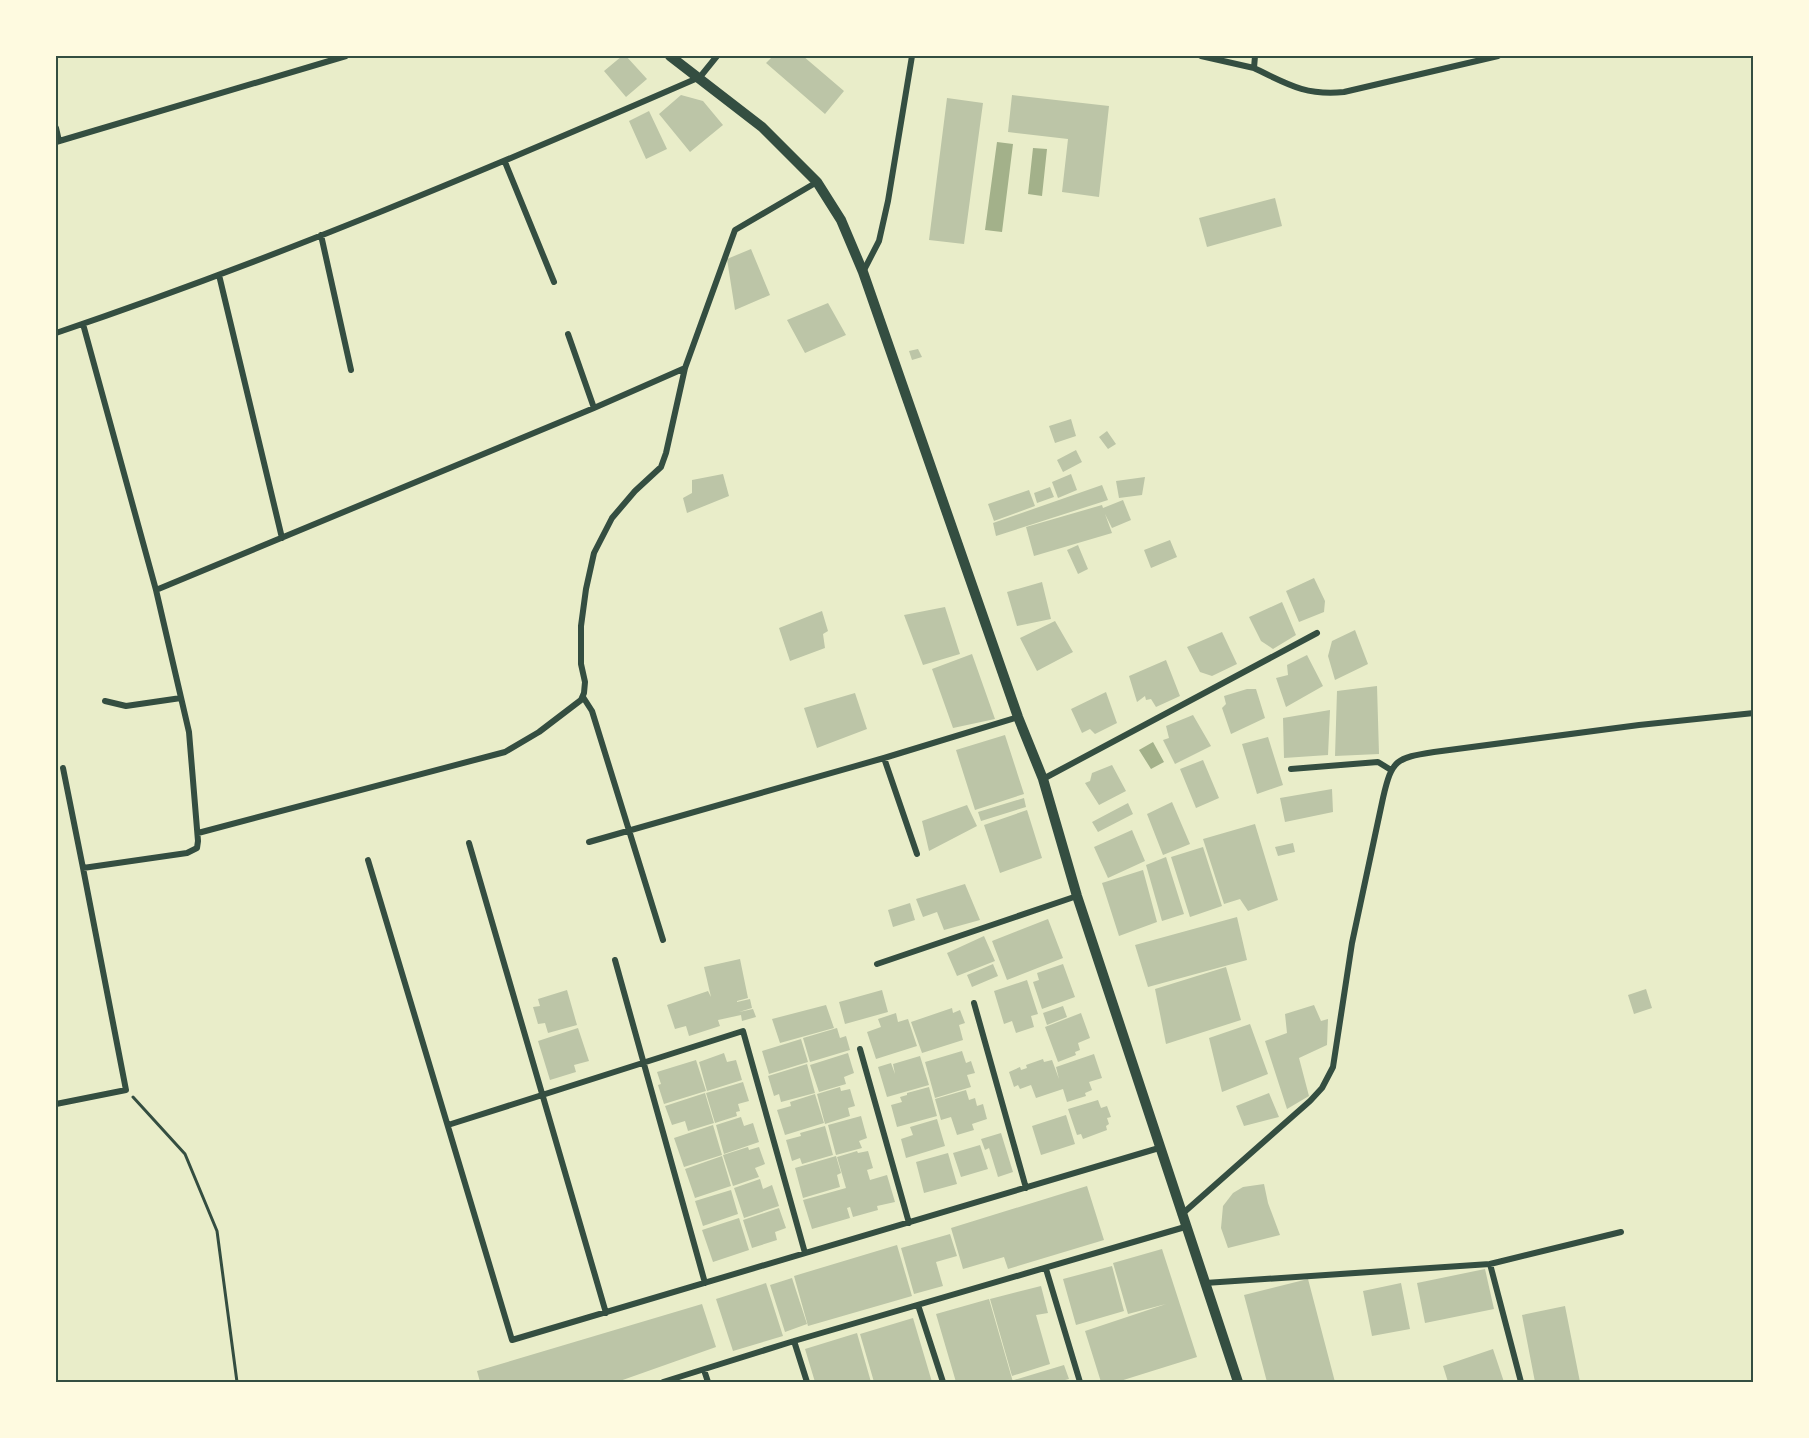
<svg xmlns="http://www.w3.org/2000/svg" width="1809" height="1438" viewBox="0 0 1809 1438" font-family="'Exo 2',sans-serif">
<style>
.water{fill:#a3b18a}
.building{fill:#bcc5a7}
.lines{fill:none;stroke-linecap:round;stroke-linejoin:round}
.path{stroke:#344e41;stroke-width:3}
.minor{stroke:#344e41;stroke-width:6}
.tertiary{stroke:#344e41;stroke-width:10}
.neatline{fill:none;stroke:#344e41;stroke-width:2}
</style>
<rect width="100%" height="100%" fill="#e9edc9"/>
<path class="water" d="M997,142L1013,144L1002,232L985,230Z
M1033,148L1047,149L1042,196L1028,194Z
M1153,742L1164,762L1151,769L1139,750Z"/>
<path class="building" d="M622,56H626L647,79L626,97L604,71Z
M773,56H803L844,91L825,114L766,63Z
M681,95L703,101L723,125L690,152L659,114Z
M1012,95L1109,106L1099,197L1062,192L1068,139L1008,132Z
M947,98L983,103L964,244L929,240Z
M649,111L667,149L646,159L629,121Z
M1275,198L1282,226L1207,247L1199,218Z
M751,249L770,295L735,310L727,259Z
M828,303L846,335L805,353L787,320Z
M918,349L922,357L912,360L909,351Z
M1071,419L1076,436L1055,443L1049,426Z
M1107,431L1116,444L1108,449L1099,437Z
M1076,450L1082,462L1063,472L1057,460Z
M723,474L729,496L687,513L683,498L692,493V480Z
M1071,474L1077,490L1058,498L1052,482Z
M1145,477L1142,495L1119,498L1116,481Z
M1102,485L1108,500L996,536L993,523Z
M1050,487L1054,497L1037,503L1034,493Z
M1029,490L1035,506L994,521L988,504Z
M1123,500L1131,520L1112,528L1105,514L1112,533L1034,556L1026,527L1102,505L1103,508Z
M1170,540L1177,557L1151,568L1144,550Z
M1078,545L1088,569L1078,574L1067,550Z
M1314,578L1325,601L1324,612L1299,622L1286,591Z
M1042,582L1051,619L1017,626L1007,592Z
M1282,602L1296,635L1273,649L1261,641L1249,617Z
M945,607L960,654L923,665L904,615Z
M822,611L828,631L823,634L825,648L790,661L779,628Z
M1055,621L1073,652L1037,671L1020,638Z
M1355,630L1368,664L1335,680L1328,656L1332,641Z
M1222,632L1237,664L1212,676L1200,672L1187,647Z
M972,654L995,719L953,728L932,669Z
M1307,655L1323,686L1286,707L1276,678L1288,675L1287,665Z
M1166,660L1180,696L1156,707L1151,699L1146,700L1145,696L1137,702L1129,676Z
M1377,686L1379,754L1335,756L1337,691Z
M1247,689H1256L1265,718L1231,734L1222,708L1226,704L1224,696Z
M1106,692L1117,723L1095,734L1090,729L1082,733L1071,709Z
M855,693L867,729L817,748L804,708Z
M1330,710L1328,755L1284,758L1283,718Z
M1193,715L1211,746L1175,764L1163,740L1169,738L1166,726Z
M1005,735L1024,794L975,810L956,750Z
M1268,737L1283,785L1257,794L1242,744Z
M1203,760L1219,798L1196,808L1180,769Z
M1112,765L1126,791L1099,805L1085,783L1090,781L1092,773Z
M1332,789L1333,812L1285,822L1280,798Z
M1024,798L1026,807L981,821L978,812Z
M1172,802L1190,844L1163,855L1147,814Z
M1128,803L1133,814L1098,832L1092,822Z
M967,805L977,826L929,851L922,821Z
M1027,810L1042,858L1000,873L984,825Z
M1255,824L1278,900L1248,911L1240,899L1224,904L1203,839Z
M1132,830L1145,861L1108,878L1094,847Z
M1293,843L1295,852L1278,856L1275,847Z
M1203,847L1222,906L1190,917L1171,857Z
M1166,857L1184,914L1162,921L1146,865Z
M1143,870L1157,922L1119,936L1102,883Z
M965,884L980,920L944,930L937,912L923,917L916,899Z
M910,903L915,920L893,927L888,910Z
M1237,917L1247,960L1148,987L1135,945Z
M1048,919L1063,958L1007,980L992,941Z
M984,936L995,961L957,976L947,953Z
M740,959L748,998L737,1001V1002L750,999L752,1008L739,1012L753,1009L756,1017L742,1021L741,1015L718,1020L720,1026L689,1036L686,1026L675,1029L667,1005L708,991L711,997L704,967Z
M993,964L998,976L972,987L967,975Z
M1063,964L1075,997L1042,1009L1033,982L1039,980L1037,973Z
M1226,967L1241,1020L1166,1044L1155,989Z
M1027,980L1038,1014L1031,1016L1034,1027L1016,1033L1012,1021L1004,1024L994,991Z
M1646,989L1652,1008L1634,1014L1628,995Z
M567,990L577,1025L548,1033L545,1023L538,1024L533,1007L540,1006L538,999Z
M882,990L888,1012L845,1024L839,1002Z
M826,1005L834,1028L780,1043L772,1019Z
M1314,1005L1321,1021L1328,1019L1327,1045L1299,1058L1309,1096L1287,1109L1265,1041L1287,1033L1285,1014Z
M1063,1006L1067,1017L1047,1025L1043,1013Z
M952,1008L953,1013L960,1010L965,1023L959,1025L963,1040L922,1053L911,1022Z
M896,1013L898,1022L908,1019L917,1046L876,1059L867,1032L881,1027L878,1019Z
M1081,1013L1090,1038L1078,1043L1080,1050L1075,1052L1076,1055L1058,1062L1045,1027Z
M1250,1024L1268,1074L1222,1092L1209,1038Z
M578,1028L589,1061L574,1065L576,1072L550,1080L538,1041Z
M837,1028L840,1038L846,1036L850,1050L810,1062L803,1038Z
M801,1039L808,1062L769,1074L762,1051Z
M962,1051L966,1063L971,1061L975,1073L967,1075L971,1087L935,1098L925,1062Z
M724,1053L727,1062L736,1060L742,1080L707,1091L699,1062Z
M848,1053L854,1073L844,1077L846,1084L819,1092L810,1065Z
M1094,1054L1102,1078L1089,1082L1092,1090L1085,1093L1086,1096L1067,1102L1063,1089L1036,1098L1031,1085L1020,1089L1018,1085L1014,1087L1009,1072L1020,1067L1021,1070L1027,1068L1026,1065L1043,1059L1044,1062L1052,1060L1059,1079L1056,1067Z
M920,1056L929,1085L887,1097L878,1067L891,1063L895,1074L893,1064Z
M696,1060L706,1091L664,1104L658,1085L661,1084L657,1072Z
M807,1064L815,1093L781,1102L779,1094L774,1096L768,1076Z
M743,1082L749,1101L738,1104L740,1111L736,1112L737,1116L715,1123L706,1093Z
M840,1087L841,1091L850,1089L855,1106L848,1108L850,1116L825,1124L817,1094Z
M929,1087L937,1116L897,1127L891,1105L902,1102L900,1097L907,1095V1093Z
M966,1090L969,1100L975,1098L977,1106L983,1104L987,1119L972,1124L974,1130L957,1135L951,1117L941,1120L935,1099Z
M705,1093L714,1123L688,1131L685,1121L672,1125L665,1106Z
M1269,1093L1279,1117L1244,1126L1236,1106Z
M815,1094L824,1123L785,1135L777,1110L791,1106L790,1102Z
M1098,1100L1101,1108L1107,1106L1111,1117L1107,1118L1109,1124L1106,1126L1107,1130L1083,1139L1081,1134L1077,1135L1068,1109Z
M1066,1115L1075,1144L1041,1155L1032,1126Z
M861,1116L867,1138L859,1141L862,1148L836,1155L828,1125Z
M741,1117L744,1126L753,1123L759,1142L724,1154L716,1125Z
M937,1119L945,1146L906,1158L901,1139L913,1135L910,1127Z
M713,1125L722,1155L684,1167L674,1138Z
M825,1126L833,1155L802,1164L800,1158L792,1161L786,1140L801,1136L800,1133Z
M1001,1133L1013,1172L998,1177L989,1148L985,1150L981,1139Z
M980,1145L988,1169L961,1177L953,1153Z
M748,1147L749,1150L759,1147L765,1164L755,1168L759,1177L733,1186L723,1155Z
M857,1151L858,1153L868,1151L873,1168L867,1170L870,1180L887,1175L895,1202L877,1206L878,1210L853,1217L850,1207L847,1208L850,1218L812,1229L803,1200L846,1188L837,1157Z
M948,1153L957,1184L924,1193L916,1162Z
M722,1156L731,1186L695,1198L685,1169Z
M836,1156L841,1173L837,1175L840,1187L803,1198L795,1168Z
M760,1179L763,1189L772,1185L779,1206L744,1218L734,1188Z
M1264,1184L1268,1203L1280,1235L1228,1248L1221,1228L1223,1206L1233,1193L1243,1187Z
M1087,1186L1104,1240L1008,1269L1004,1257L963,1269L951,1228Z
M731,1190L738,1214L703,1226L695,1201Z
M779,1208L786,1228L775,1232L777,1240L752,1248L743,1220Z
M739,1218L749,1250L713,1262L702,1230Z
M950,1234L957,1256L936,1262L943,1286L914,1294L901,1248Z
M897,1245L912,1296L808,1326L794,1276Z
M1162,1249L1197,1357L1117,1382H1101L1085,1331L1166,1304L1128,1314L1113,1263Z
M1112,1266L1124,1311L1076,1325L1063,1279Z
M1485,1269L1494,1309L1425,1323L1417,1283Z
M792,1278L807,1324L785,1332L770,1285Z
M1308,1279L1335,1382H1267L1244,1295Z
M766,1283L783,1336L733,1351L716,1299Z
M1401,1283L1410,1329L1372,1336L1363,1291Z
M1041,1286L1048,1313L1036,1315L1050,1364L1012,1376L990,1299Z
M989,1299L1013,1382H956L936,1314Z
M702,1304L716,1347L617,1382H480L477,1371Z
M1565,1306L1580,1382H1535L1522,1315Z
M913,1318L932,1382H874L860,1334Z
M857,1333L871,1382H815L805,1349Z
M1493,1349L1504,1382H1448L1443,1366Z
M1064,1365L1069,1379L1057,1382H1014V1380Z"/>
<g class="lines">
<path class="path" d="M133,1097L185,1154L217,1231L237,1382"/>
<path class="minor" d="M1201,56L1254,68L1255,56
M1254,68C1287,84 1306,96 1344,92L1498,56
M56,128L59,141
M56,142L346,56
M505,162L554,282
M321,235L351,370
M863,272L879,241L888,201L912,56
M219,275L282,538
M56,333C275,259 488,169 700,77L717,56
M568,334L594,408
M156,590L594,408L685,368
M583,697L592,711L663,940
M105,701L126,706L181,698
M884,758L917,854
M63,768L83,868
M1291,769L1378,762L1391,770
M1043,779L1317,633
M198,833L505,752L539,732L581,700L584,693L585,682L581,664V626L586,589L594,553L612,518L635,491L661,467L666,453L685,368L735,230L817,182
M589,842L884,758L1018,717
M469,843L606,1313
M368,860L512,1340L1159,1148
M615,960L705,1283
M877,964L1077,896
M974,1003L1026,1188
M860,1049L909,1223
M56,1104L126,1090L83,868L187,853L197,848L198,841L189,732L156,590L83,324
M448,1125L743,1031L805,1253
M1181,1215L1310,1101L1322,1088L1333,1067L1352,943L1383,798C1392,759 1396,758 1434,752L1639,725L1754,713
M1490,1264L1521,1382
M1046,1269L1080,1382
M1205,1283L1490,1264L1621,1232
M918,1305L943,1382
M794,1341L807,1382
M704,1370L708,1382
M663,1382L794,1341L1185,1227"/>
<path class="tertiary" d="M670,56L762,127L817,182L841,220L863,272L1018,717L1043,779L1077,896L1238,1382"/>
</g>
<rect width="1809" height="1438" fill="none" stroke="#fefae0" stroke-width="114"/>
<rect x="57" y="57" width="1695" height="1324" class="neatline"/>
</svg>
